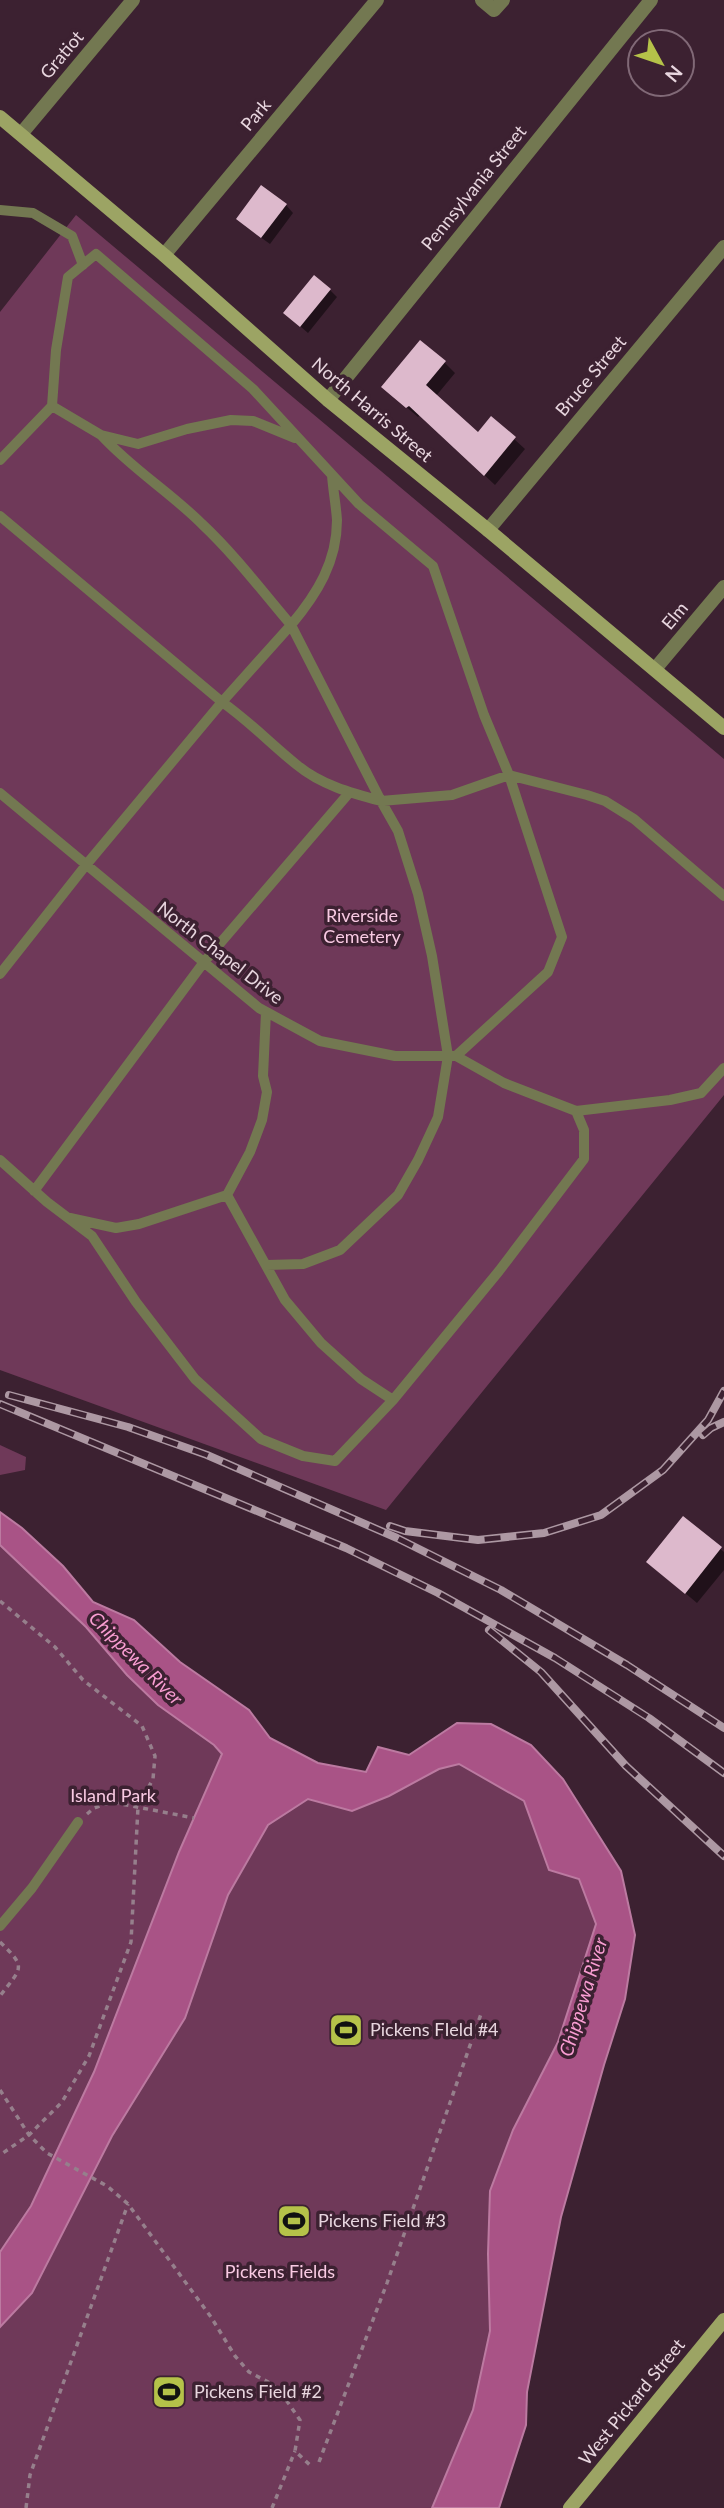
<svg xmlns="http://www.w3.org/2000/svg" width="724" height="2508" viewBox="0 0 724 2508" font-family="Lato,sans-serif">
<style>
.green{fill:#6f3959}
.water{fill:#a95386;stroke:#bc7aa1;stroke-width:2}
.shadow{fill:#0007}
.building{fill:#ddb9cc}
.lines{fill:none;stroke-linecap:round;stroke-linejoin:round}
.path{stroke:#967f8c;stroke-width:3.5;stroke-dasharray:5 5;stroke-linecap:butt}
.lane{stroke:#737851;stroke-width:10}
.street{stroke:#737851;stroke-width:14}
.secondary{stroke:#9ca464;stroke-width:14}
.rail-casing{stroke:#ad98a3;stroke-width:8}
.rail{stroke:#3c2131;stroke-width:5;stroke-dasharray:16;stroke-linecap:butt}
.labels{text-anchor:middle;stroke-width:7;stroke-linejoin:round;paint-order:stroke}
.street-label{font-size:18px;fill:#e8d6df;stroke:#3c2131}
.park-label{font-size:18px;fill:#f9cae3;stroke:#3c2131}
.poi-label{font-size:18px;fill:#e8d6df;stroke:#3c2131;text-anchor:start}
.water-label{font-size:19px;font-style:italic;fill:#f99dd2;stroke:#3c2131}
</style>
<rect width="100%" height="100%" fill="#3c2131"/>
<path class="green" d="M76,215L724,759V1095L386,1510L0,1370V312Z
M0,1445L26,1457L25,1470L0,1475Z
M0,1521L167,1691L352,1795L470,1738L523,1757L605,1928L464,2508H0Z"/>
<path class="water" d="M0,1512L22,1528L63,1566L93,1602L134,1620L180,1662L249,1710L270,1738L318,1763L366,1772L378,1747L409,1755L457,1723L491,1724L531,1745L563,1779L621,1871L635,1935L625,1999L604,2065L561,2217L527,2392L526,2425L499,2508H432L473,2410L490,2331L488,2254L490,2191L513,2130L558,2042L596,1924L579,1879L549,1870L524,1801L459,1764L439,1769L389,1796L352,1811L308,1799L268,1825L228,1895L185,2018L112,2136L32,2293L0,2327V2252L31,2206L94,2072L179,1852L222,1754L214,1745L158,1705L127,1675L86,1627L0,1545Z"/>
<path class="shadow" d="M286,205L293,213L270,244L245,226Z
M330,290L337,297L308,333L293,320Z
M444,362L455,373L436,396L478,434L491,418L525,449L495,485L420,415L418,417L383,387Z
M683,1519L724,1552V1570L697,1603L648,1562Z"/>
<path class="building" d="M261,185L287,204L261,238L236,219Z
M314,275L331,289L300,327L283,313Z
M420,340L446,361L426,385L478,432L491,416L516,437L484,476L409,406L406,408L381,387Z
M683,1516L722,1547L685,1594L646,1562Z"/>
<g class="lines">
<path class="path" d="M0,1601L55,1647L83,1680L142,1726L155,1756L153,1779L138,1807L131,1942L89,2056L62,2102L29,2135L0,2155
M87,1814L94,1808L111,1802L194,1818
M0,1942C27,1968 22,1967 0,1996
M0,2090L29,2135L47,2153L107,2186L128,2204L211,2317L235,2356L249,2372L272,2384L284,2397L300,2420L295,2451L311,2466
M319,2462L387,2283L481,2014
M26,2508L30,2475L128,2204
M272,2508L295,2451"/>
<path class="lane" d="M0,210L33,213L72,236L83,265
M52,406L101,435L138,444L187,429L231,420L253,421L295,438
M101,435C132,469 170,492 202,524C235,555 262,591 291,625C317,594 337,562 337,520C336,505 333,490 332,475
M0,460L52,406L56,350L68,277L96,254L253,389L359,504L433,566L484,715L509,775L562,937L548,972L456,1056
M0,516L222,702L86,865L0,974
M0,793L259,1008L320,1041L395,1056H456L504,1083L576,1111L584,1130V1159L499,1271L393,1400L335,1461L303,1456L261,1439L195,1379L136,1302L92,1236L47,1202L0,1160
M576,1111L670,1100L701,1093L724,1068
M34,1191L204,962L349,793
M227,1195L285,1300L321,1343L361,1379L393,1400
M70,1218L116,1228L139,1224L227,1195L250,1152L262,1120L267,1092L263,1076L266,1012
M267,1265L303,1264L340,1250L398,1195L418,1160L438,1117L448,1056L432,956L418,894L398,831L381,801C351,793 321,785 297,765C271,744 249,721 222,702L291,625L381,801L452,795L509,775L587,795L605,801L634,819L724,896
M0,1926L32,1888L78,1822"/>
<path class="street" d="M482,0L494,10L503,0
M21,134L133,0
M164,255L377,0
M328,400L651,0
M488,530L724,247
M655,669L724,587"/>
<path class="secondary" d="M0,117L164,255L328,400L488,530L724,728
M570,2508L724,2320"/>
<g class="rail-casing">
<path id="rail" d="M9,1395L128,1427L207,1455L397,1538L501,1590L627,1665L724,1728
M0,1404L346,1548L438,1593L555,1658L649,1718L724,1773
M703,1435L711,1428L724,1422
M390,1526L405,1531L478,1540L544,1533L601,1515L663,1470L708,1420L724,1391
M489,1630L541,1672L626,1766L724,1856"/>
</g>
<use href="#rail" class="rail"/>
</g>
<defs>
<g id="stadium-square" transform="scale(1.75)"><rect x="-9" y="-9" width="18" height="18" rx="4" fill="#b5c249" stroke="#3c2131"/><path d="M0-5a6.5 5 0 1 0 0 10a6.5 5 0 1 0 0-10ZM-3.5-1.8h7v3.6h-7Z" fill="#111"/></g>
</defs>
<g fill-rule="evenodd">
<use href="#stadium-square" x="346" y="2030"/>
<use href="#stadium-square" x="294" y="2221"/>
<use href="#stadium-square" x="169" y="2392"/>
</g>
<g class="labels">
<g class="street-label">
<text transform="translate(62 55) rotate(-50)" y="6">Gratiot</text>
<text transform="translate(256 115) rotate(-50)" y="6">Park</text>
<text transform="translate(474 188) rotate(-51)" y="6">Pennsylvania Street</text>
<text transform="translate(591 376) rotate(-50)" y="6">Bruce Street</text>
<text transform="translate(372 410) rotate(40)" y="6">North Harris Street</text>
<text transform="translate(675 616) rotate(-50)" y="6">Elm</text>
<text transform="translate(220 953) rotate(38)" y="6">North Chapel Drive</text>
<text transform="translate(632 2402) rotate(-51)" y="6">West Pickard Street</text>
</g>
<g class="park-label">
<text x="362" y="922">Riverside<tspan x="362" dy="21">Cemetery</tspan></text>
<text x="113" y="1802">Island Park</text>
<text x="280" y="2278">Pickens Fields</text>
</g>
<g class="poi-label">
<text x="370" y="2036">Pickens FIeld #4</text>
<text x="318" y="2227">Pickens Field #3</text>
<text x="194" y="2398">Pickens Field #2</text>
</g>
<g class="water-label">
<text transform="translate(136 1658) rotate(45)" y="7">Chippewa River</text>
<text transform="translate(583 1997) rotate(-73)" y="7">Chippewa River</text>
</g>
</g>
<g transform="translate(661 63) rotate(130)"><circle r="33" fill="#3c2131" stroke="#816977" stroke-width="2"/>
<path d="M0-5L12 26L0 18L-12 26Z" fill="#b5c249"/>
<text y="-10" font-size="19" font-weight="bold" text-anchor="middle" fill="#e8d6df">N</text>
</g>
</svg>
